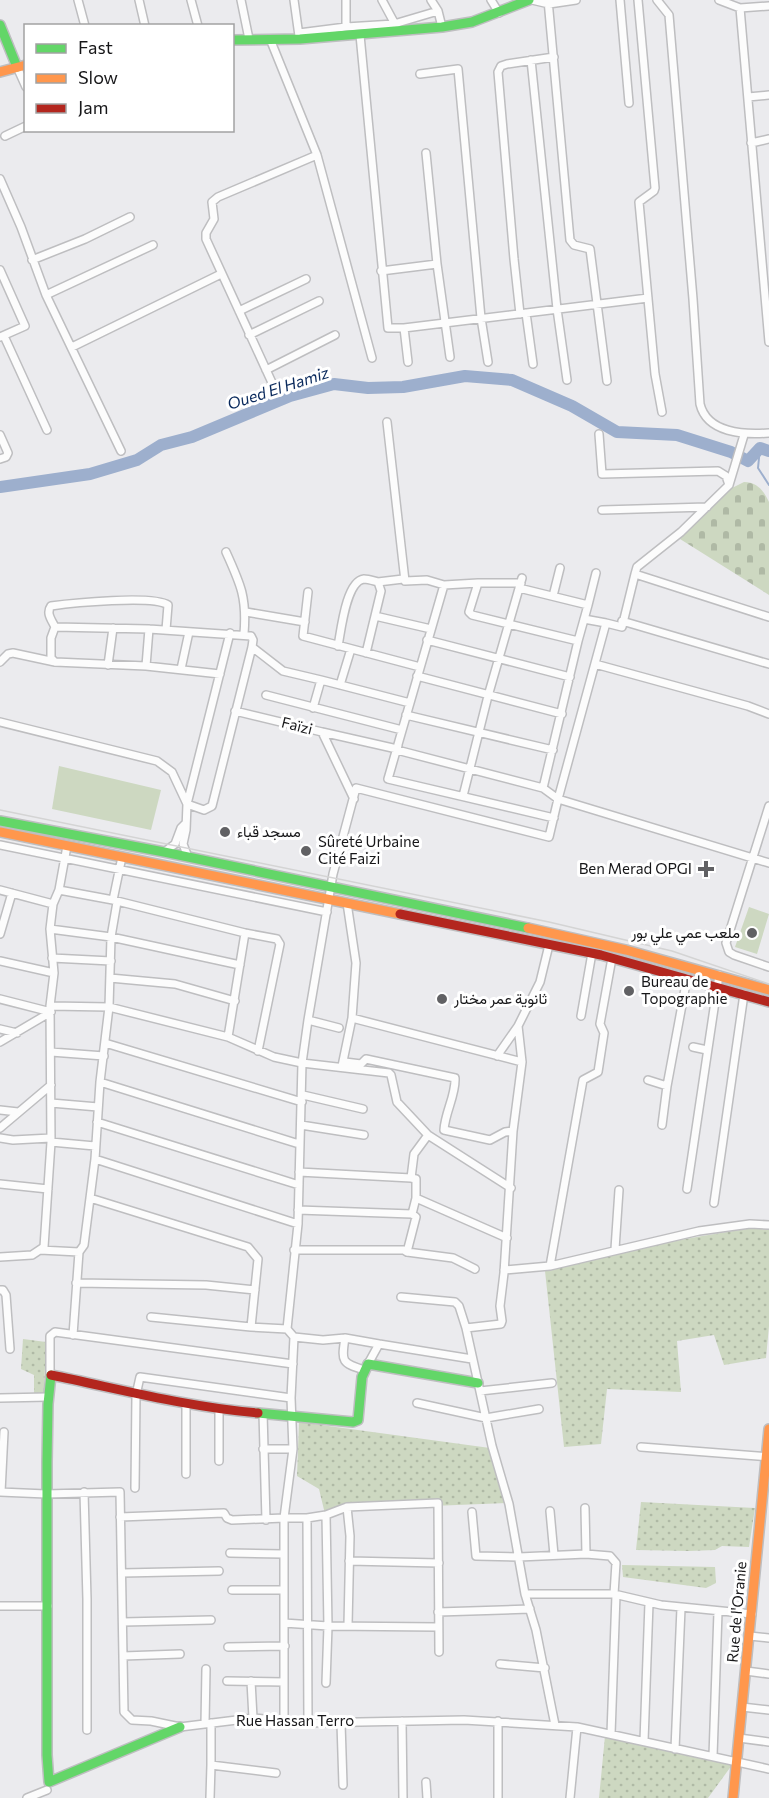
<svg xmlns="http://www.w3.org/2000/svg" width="769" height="1798" viewBox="0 0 769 1798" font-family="Commissioner,Vazirmatn,sans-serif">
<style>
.grass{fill:url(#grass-dots)}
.cemetery{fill:url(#cemetery-stones)}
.pitch{fill:#cdd8c1}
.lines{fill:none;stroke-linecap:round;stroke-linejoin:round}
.stream{stroke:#9dafcd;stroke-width:2}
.river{stroke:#9dafcd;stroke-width:12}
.street-casing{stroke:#bebec0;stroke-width:10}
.fast-casing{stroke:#bebec0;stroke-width:12}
.slow-casing{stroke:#bebec0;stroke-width:12}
.jam-casing{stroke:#bebec0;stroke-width:12}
.street{stroke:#fcfcfc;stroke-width:7}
.fast{stroke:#63d668;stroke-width:9}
.slow{stroke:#ff974d;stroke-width:9}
.jam{stroke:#b3261e;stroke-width:9}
.tram{stroke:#d4d4d4;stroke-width:1.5}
.poi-dot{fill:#616164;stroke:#fff;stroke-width:2}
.labels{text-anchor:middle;stroke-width:6;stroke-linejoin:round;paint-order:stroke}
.street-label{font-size:15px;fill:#171719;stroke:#fff}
.poi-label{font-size:15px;fill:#171719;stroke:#fff;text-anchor:start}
.water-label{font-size:16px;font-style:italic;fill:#09295c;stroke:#fff}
</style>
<defs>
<pattern id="grass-dots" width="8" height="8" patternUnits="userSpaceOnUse" patternTransform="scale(1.5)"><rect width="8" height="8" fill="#cdd8c1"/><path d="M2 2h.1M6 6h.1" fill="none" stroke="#afb9a5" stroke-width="1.8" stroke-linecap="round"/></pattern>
<pattern id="cemetery-stones" width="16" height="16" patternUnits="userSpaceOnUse" patternTransform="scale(1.5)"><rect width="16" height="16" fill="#cdd8c1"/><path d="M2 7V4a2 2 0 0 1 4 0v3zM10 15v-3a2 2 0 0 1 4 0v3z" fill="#afb9a5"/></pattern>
</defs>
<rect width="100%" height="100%" fill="#ebebee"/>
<path class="grass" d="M753,1228L769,1230V1326L766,1358L724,1365L714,1335L677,1341L681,1392L607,1389L601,1444L564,1447L545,1271C614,1252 683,1238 753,1228Z
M23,1339L46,1342L44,1393L34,1394V1375L21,1369Z
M299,1422L490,1448L507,1503L357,1509L325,1514L319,1489L297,1476Z
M641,1502L755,1508L749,1547L722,1546L715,1550L689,1551L636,1550Z
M622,1565L715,1567L716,1583L706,1588L623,1577Z
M605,1736L732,1765L708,1798H599Z"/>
<path class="cemetery" d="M744,482C757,482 764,491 769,502V595L680,539L732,488Z"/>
<path class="pitch" d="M59,766L161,790L151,830L52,809Z
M749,907L769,914L757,954L735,947Z"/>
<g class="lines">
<path class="stream" d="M760,448L758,468L769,485"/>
<path class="river" d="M0,487L90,474L137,460L161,445L192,437L290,396L334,384L368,388L403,387L465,376L512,380L572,406L617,432L677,435L731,452L748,461L760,448L769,451"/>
<g class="street-casing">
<path id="street" d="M78,0L85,26
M139,0L145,26
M191,0L198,26
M241,0L249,39
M294,0L299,36
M346,0V27
M382,0L396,26
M431,0L438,11L442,27
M491,0L499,13
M532,0L549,4L576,0
M548,0L570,240L574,245L590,249L607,381
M620,0L629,103
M638,0L655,188L654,191L639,202L655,374L662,412
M657,0L669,15L693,299L700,404C707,433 744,435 769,433
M719,0L740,8L769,6
M740,8L769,342
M299,33L346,27L394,24L438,11
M360,35L388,328H404L648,298
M270,39L317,155L372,358
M531,60L557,309L567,380
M17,67L26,87
M420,74L458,69L481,318L488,362
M748,97L769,95
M5,136L26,126
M751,143L769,139
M426,153L437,264L450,357
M0,179L21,227L46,295L121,451
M32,260L85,239L130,217
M0,270L25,326L0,337
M381,271L437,264
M46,295L153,245
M239,311L306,279
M526,313L533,364
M520,314L514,259L498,72L501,66L507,64L554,57
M404,328L408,362
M249,335L319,301
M4,336L47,430
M72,347L221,274
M266,370L335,335
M274,387L206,239V233L214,219L212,202L218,197L317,155
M387,422L405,581L427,580L444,585L478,583L469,612L472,615L578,641
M599,434L602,474L718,471L726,476L729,485
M0,435L8,453L6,457L0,459
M744,435L729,485L681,532L637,567L635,574L769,617
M602,510L707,507
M226,552C241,585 247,598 244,634
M378,582L403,579
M478,583H521
M444,585L388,779L554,818
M519,588L588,605L578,641L543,788L558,799L606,623L584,619
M308,592L303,636L420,667
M553,596L560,568
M588,605L596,573
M246,612L305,622
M375,616L431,629
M622,621L769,664
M606,623L622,627L635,574
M55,627C51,619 46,613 51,606C72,603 153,595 168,605L166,630
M427,640L570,677
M338,646C341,631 346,581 364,579C368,579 374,581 378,582L381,591L366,653
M252,647L283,671L321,680L313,708
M0,662L8,654L13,653L55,662L146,666L220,674
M595,664L748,706L769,714
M108,665L113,628
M146,666L149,629
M181,669L189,632
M417,676L562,714
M321,680L410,703
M340,685L351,649
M266,695L402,730
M235,711L322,732L354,799
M406,717V715L553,750
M0,722L157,761L172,772L187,804L204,810L212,806L252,647L253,640L251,636L149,629L55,627L51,638V658L55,662
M322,732L397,749
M398,745L397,750L543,788
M463,796L488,696L522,578
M769,806L726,943L729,952L734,955L769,967
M0,845L327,912
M164,852L175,844L181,828L185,824
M188,857L183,844L186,830L187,804L230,633
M0,890L53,904
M59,890L113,900L245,933L277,939L280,944L258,1051
M113,900L122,857
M50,929L111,937L240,965
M0,934L12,893
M549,945L540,982L518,1026L522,1062L513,1131L504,1273L500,1306L502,1321L501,1324L466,1328L492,1446L509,1504L525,1594L536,1630L555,1725
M52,958L111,961
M0,961L54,973
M110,978L175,984L235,1001
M0,999L51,1012
M50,1006L109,1007L228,1037L274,1057L302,1063L389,1073L391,1075L397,1102L428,1135L511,1188
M581,1016L592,953
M352,1018L522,1062
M339,1028L308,1020L333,874L356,788L549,837L558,799L769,863
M0,1029L17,1033
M228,1037L245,933
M0,1042L51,1012
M105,1043L302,1102
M693,1047L707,1050
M51,1052L104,1056
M497,1056L518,1026
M345,1062L361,1064L366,1059L455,1078C456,1095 445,1112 444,1130L490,1140L505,1132L513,1131
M342,1066L352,1018L356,963L347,903
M648,1080L667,1086
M100,1082L299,1144
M303,1095L363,1109
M51,1103L98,1107
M0,1110L18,1112
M97,1122L299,1185
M301,1125L364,1135
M662,1125L667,1086L687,978
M0,1128L51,1085
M0,1138L13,1140L51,1138
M51,1142L95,1146
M95,1159L298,1224
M299,1172L411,1178L414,1154L428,1135
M411,1178L416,1179V1198L412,1214
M0,1184L48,1189
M687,1189L719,975
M90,1198L248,1247L258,1259L251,1327L287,1329L294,1337L291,1398L293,1449
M416,1198L507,1238
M714,1203L744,994
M615,1249L619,1190
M40,1250L79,1252L84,1245L95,1159L100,1082L109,1007L111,937L117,902
M294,1250H404L407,1252L416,1217L412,1214L298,1210
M407,1252L453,1258L475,1269
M0,1257L32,1255L44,1247L51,1142L50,1006L54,973L50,929L53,904L59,890L67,846
M550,1266L583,1080L598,1072L604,1033L600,1024L612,958
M504,1270L550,1266L699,1231L750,1224L769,1225
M76,1283L206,1285L255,1290
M0,1290H3L6,1295L10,1349
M401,1297L455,1302L459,1306L466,1328
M151,1317L251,1327
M287,1329L298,1224L302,1063L308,1020
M73,1335L79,1252
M294,1337L323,1340L345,1338L379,1344
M345,1338C341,1362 342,1363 364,1370
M368,1364L379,1344L472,1359
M50,1375V1336L55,1332L293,1364
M480,1391L552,1383
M0,1398L48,1397
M417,1403L486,1418L539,1409
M263,1413L266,1520
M641,1447L769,1457
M263,1449H293L284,1518H307L308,1723
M219,1461V1410
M186,1474V1405
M135,1488L136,1395L140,1377L291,1398
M0,1492L46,1494L120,1492L124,1712L132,1720L151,1721L180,1727L253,1718L308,1723L464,1720L577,1727L769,1769
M1,1492L4,1432
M84,1492L87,1599V1730
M347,1507L350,1536L348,1625
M585,1508L586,1554
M550,1511L554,1555
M472,1512L476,1556L519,1557L586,1554L610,1556L616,1563L614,1594
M120,1517L224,1513L227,1518L232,1520L284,1518V1722
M307,1518L326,1515L347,1507L438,1503L439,1652
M230,1553L283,1554
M349,1561L439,1563
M122,1573L219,1571
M232,1590H284
M525,1594H614L661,1605L752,1614
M0,1606H48
M438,1612L530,1609
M123,1622L211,1620
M284,1623L328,1626L438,1627
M750,1636L769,1638
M228,1647L285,1646
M123,1656L180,1654
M500,1664L545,1668
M746,1671L769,1674
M227,1681L284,1682
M251,1681L253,1718
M326,1683L328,1626L326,1515
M742,1707L769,1710
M402,1721L403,1798
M498,1721V1798
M211,1723V1765L276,1773
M341,1723L343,1785
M205,1724L206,1669
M611,1734L616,1595
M739,1738L769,1742
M644,1741L649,1603
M675,1749L681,1608
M713,1756L718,1612
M426,1782L427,1798
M27,1798L47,1790
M210,1798L211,1765
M570,1798L577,1727"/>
</g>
<g class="fast-casing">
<path id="fast" d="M0,25L17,67
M232,40L300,39L442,27L472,22L529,0
M0,821L164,852L528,928
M51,1375L48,1404L47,1462V1755L49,1782L180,1727
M258,1413L353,1422L358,1420L362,1377L368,1364L478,1383"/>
</g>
<g class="slow-casing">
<path id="slow" d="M0,72L26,65
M0,832L400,914
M528,928L626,950L769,990
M733,1798L769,1429"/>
</g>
<g class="jam-casing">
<path id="jam" d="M400,914L601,955L769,1002
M51,1375C120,1389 187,1407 258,1413"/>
</g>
<use href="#street" class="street"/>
<use href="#fast" class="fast"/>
<use href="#slow" class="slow"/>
<use href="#jam" class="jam"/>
<path class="tram" d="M0,810L549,922L672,951L769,984"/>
</g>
<g class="poi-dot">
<circle cx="225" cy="832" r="6"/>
<circle cx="306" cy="851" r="6"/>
<path d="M703 860h6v6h6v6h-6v6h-6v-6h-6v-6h6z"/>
<circle cx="752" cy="933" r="6"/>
<circle cx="629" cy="991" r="6"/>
<circle cx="442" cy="999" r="6"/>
</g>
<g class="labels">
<g class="street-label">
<text transform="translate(297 726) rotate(14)" y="5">Faïzi</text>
<text transform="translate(737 1612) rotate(-85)" y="5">Rue de l'Oranie</text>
<text x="295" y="1726">Rue Hassan Terro</text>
</g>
<g class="poi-label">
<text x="237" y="837">مسجد قباء</text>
<text x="318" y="847">Sûreté Urbaine<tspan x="318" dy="17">Cité Faizi</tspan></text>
<text x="692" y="874" text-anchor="end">Ben Merad OPGI</text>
<text x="740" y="938" text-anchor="end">ملعب عمي علي بور</text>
<text x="641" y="987">Bureau de<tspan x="641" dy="17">Topographie</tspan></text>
<text x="454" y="1004">ثانوية عمر مختار</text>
</g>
<g class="water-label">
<text transform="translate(278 388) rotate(-18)" y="6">Oued El Hamiz</text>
</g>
</g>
<rect x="24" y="24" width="210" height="108" fill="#ffffff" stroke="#a2a2a3" stroke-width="1.5"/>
<rect x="36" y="44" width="30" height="9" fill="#63d668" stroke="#a2a2a3" stroke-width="1.5"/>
<text x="78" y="54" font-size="18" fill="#171719">Fast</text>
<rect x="36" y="74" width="30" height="9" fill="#ff974d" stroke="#a2a2a3" stroke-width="1.5"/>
<text x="78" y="84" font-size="18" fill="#171719">Slow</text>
<rect x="36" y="104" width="30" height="9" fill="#b3261e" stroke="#a2a2a3" stroke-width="1.5"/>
<text x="78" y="114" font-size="18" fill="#171719">Jam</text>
</svg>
